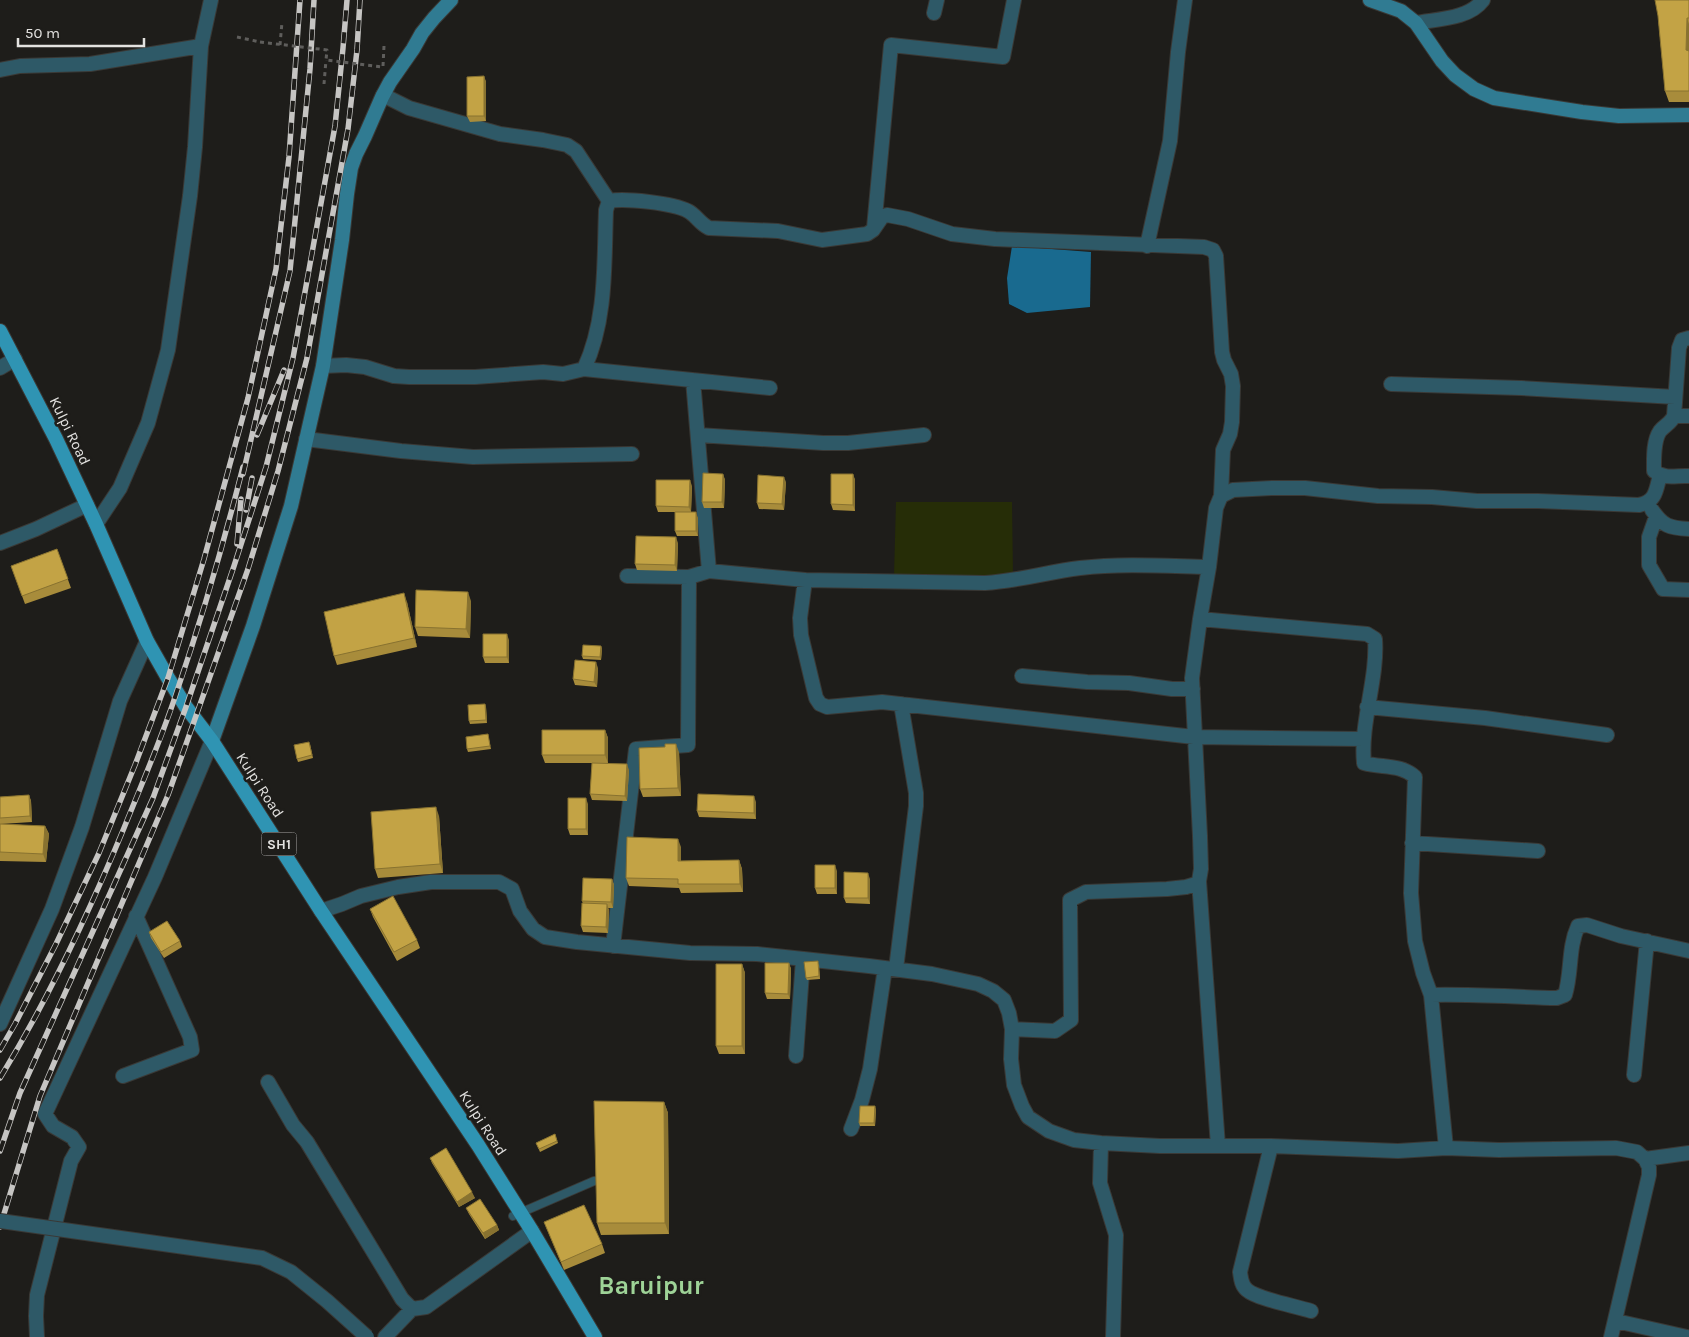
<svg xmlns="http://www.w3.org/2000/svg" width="1689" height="1337" viewBox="0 0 1689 1337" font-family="Karla,sans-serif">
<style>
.green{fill:#262d07}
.water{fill:#196a8f}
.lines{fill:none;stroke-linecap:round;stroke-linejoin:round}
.service-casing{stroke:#3a3936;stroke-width:10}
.minor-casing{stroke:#3a3936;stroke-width:16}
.secondary-casing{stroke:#3a3936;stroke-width:16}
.primary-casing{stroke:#3a3936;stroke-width:16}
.path{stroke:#5f5e5c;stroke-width:3;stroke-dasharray:4 4;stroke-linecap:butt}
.service{stroke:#2e5967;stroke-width:8}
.minor{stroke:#2e5967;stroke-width:14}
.secondary{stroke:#307b92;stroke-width:14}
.primary{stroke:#2f94b3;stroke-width:14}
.rail-casing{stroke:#c6c5c3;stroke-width:5.5}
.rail{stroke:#1e1d1a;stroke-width:4;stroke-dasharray:11;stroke-linecap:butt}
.minor-bridge-casing{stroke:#3a3936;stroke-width:16;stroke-linecap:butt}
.path-bridge{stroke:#5f5e5c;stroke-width:3;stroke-dasharray:4 4;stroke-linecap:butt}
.minor-bridge{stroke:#2e5967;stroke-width:14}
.wall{fill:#a88c3b}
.shaded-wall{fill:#887230}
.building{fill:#c3a345;stroke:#887230}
.labels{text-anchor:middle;stroke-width:5;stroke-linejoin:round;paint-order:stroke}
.shield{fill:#1e1d1a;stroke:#a8a7a5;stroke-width:1}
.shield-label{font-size:14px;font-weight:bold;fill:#e3e2e0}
.street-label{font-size:15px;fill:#e3e2e0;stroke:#1e1d1a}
.town-label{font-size:25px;font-weight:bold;fill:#9ed397;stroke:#1e1d1a}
</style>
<rect width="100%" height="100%" fill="#1e1d1a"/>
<path class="green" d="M896,502H1012L1013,576H894Z"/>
<path class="water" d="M1012,246L1091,252L1090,307L1027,313L1009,304L1007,278Z"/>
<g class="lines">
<g class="service-casing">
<path id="service" d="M513,1216L594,1181"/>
</g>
<g class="minor-casing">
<path id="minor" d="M934,13L937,0
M1416,23C1438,19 1469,19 1483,0
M0,70L20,66L90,64L201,46
M383,95L409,108L500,134L543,140L567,145L576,151L609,201
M874,228L891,45L1003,57L1014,0
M1147,246L1170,141L1178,52L1185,0
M1689,338L1682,340L1679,348L1674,416C1671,423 1665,425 1660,431C1653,441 1654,459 1654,471C1666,480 1676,475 1689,476
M323,366L346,365L365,367L394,376L409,377H475L543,372L563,374L584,369C607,320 604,263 606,210L609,201C625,198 673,203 688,211C696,215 699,223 709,228L778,231L822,240L867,234L873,230L882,217L887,215L908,219L952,234L995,239L1204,247L1213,250L1216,256L1222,352L1224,360L1231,374L1233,386L1232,422L1230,434L1223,450L1221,496
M0,368L15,359
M584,369L770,388
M693,380L709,571
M1391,384L1521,388L1675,397
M1674,416H1689
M698,435L823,443H848L924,435
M306,439L401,451L473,457L632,454
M1652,510C1663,526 1669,528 1689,529
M1656,517L1649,537V565L1663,589L1689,590
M96,524L120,488L148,423L168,350L190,196L195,147L201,46L211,0
M0,543L36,529L87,505
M627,576L689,577L709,571L805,580L985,583C1019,581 1047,572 1080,568C1123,563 1166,566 1209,567L1216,508L1221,496L1233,490L1272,488H1305L1378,496L1432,497L1477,501H1538L1639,505C1656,502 1656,490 1660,475
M805,580L800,618L801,635L816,698L820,704L827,707L882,702L1194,737L1364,739
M1200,619L1367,634L1375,639C1378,678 1360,723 1364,763C1382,768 1401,764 1415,777L1411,893L1415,941L1423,973L1431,995C1473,994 1515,997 1557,998L1565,995C1572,972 1568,948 1578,926L1587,925L1621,936L1689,951
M1022,676L1087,682L1129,683L1172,689H1193
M1367,707L1485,718L1607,735
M1412,843L1538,851
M1199,881L1218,1146
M321,911L342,904L361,896L398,887L431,882H499L512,889L520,911L533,929L545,937L577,942L690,953L757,954L869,966L932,974L978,984L993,991L1004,1000L1009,1013L1012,1029L1011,1059L1014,1085L1022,1106L1028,1117L1049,1131L1074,1140L1101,1143L1160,1146H1271L1398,1151L1446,1148L1499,1150L1616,1148L1637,1152L1645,1159L1649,1167V1175L1611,1337
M613,946L636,749L688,745L689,577
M896,969L916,806V793L901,704
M1431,995L1446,1148
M0,1024L52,909L82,827L120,701L147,641
M1012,1029L1055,1031L1071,1020L1070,900L1086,892L1167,889L1186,887L1196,884L1199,881L1201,869L1200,836L1192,678L1200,619L1209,567
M796,1056L803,959
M1634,1075L1647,941
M123,1076L192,1050L190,1037L136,916
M268,1082L293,1125L307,1142L402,1299L412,1309L426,1307L532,1231
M851,1129L862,1100L870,1069L885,968
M1101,1143L1100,1183L1116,1235L1113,1337
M1271,1146L1240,1272C1241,1278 1241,1285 1247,1290C1257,1299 1296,1306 1311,1311
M1645,1159L1689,1153
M1616,1321L1687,1337
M37,1337L36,1316L37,1295L71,1161L79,1147L72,1137L53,1126L45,1114L155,877L212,741
M385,1337L412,1309"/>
</g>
<g class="secondary-casing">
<path id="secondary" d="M1370,0L1401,11L1416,23L1442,61L1455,75L1474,89L1494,98L1582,112L1619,116L1689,115
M212,741L253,626L291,506L323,366L342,240L347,194L351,168L356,154L365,136L382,97L390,82L413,49L422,33L434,18L451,0"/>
</g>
<g class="primary-casing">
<path id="primary" d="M0,331L56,439L96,524L147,641L168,678L186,707L212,741L321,911L478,1145L532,1231L595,1337"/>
</g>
<path class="path" d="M237,37L260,42
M280,45L282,22
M383,66L384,46
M324,84L326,60"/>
<use href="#service" class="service"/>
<use href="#minor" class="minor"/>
<use href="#secondary" class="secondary"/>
<use href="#primary" class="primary"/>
<g class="rail-casing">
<path id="rail" d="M257,435L284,370
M243,474L290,271L310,69L314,0
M246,510L252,478
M237,544L241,499
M0,1050L15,1024L56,944L99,853L135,765L168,678L204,559L248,398L276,269L289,157L300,0
M0,1078C49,998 88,915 124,828C142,783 162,738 177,691C202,618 224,542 243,467
M0,1151L20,1093L153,798L186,707L234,566L266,467L293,358L335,126L343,48L347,0
M0,1227L40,1096L168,795L248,569L278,471L307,358L348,129L357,50L360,0"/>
</g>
<use href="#rail" class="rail"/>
<g class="minor-bridge-casing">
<path id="minor-bridge" d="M0,1221L262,1258L291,1272L327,1301L367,1337"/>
</g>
<path class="path-bridge" d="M260,42L327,50L326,60L382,67"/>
<use href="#minor-bridge" class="minor-bridge"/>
</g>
<path class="wall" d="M1689,0V102H1669L1665,91L1658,16Z
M484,76L486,82V121L470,122L467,116Z
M723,474L725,480L724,508H704L702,502Z
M853,474L855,480V511L833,510L831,504Z
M786,482L784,510L759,509L757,503Z
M692,486L691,512L698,518V536H677L675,531L678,512H658L656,506Z
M678,543L677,571L637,570L635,564Z
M57,549L71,588L25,604L11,566Z
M471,601L470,638L418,636L415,627Z
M407,602L417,647L337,665L334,656Z
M509,640V663H485L483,657Z
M601,646L602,649L601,660L583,659L582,656Z
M598,668L597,687L575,685L573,679Z
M485,704L486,707L487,723L470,724L469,721Z
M605,730L608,738V763L629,770L627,801L592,800L590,794L592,763H545L542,755Z
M488,734L491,749L468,752L467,749Z
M310,744L313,758L298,762L297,759Z
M679,752L681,796L643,797L640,789Z
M29,795L31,801L32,822L1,824L45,826L49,834L46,862L0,861V797Z
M756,802V819L699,817L697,811Z
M588,804V835H570L568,829Z
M439,816L443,873L378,878L375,869Z
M681,847V861L739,860L742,869L743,892L681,893L679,888L629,886L626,878Z
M837,871V894H817L815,888Z
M612,879L614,885L613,908H608L609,910L608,933L583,932L581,926L583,903L582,901Z
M870,879V904L846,903L844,898Z
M370,909L417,940L420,948L397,961L373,917Z
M149,932L180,941L182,947L164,958L151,938Z
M789,963L791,969L790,999H767L765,993Z
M742,964L745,973V1054H719L716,1046Z
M819,964L820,979L807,980L806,978Z
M664,1102L668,1113L669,1234L601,1235L597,1223Z
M876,1109L875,1126H860L859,1123Z
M555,1134L558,1143L540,1152L536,1143Z
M430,1158L475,1198L459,1207L432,1163Z
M466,1208L497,1225L499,1230L485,1239L469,1214Z
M544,1222L602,1244L605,1253L564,1270Z"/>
<path class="shaded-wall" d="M1687,18L1689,24V59L1686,50Z
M484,76L486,82V121L484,116Z
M723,474L725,480L724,508L722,502Z
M853,474L855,480V511L853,505Z
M784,477L786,482L784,510L782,504Z
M690,480L692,486L691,512L689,507Z
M696,512L698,518V536L696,531Z
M676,537L678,543L677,571L675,565Z
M468,592L471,601L470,638L466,629Z
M404,593L407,602L417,647L414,638Z
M507,634L509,640V663L507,657Z
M601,646L602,649L601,660L600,657Z
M596,662L598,668L597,687L594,682Z
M485,704L486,707L487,723L486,720Z
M605,730L608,738V763L605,755Z
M676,744L679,752L681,796L678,788Z
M627,764L629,770L627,801L625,796Z
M29,795L31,801L32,822L30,816Z
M754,796L756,802V819L754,813Z
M586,798L588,804V835L586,829Z
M436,807L439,816L443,873L440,864Z
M45,826L49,834L46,862L43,854Z
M678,839L681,847V869L678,861Z
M739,860L742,869L743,892L740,884Z
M835,865L837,871V894L835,888Z
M868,873L870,879V904L868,898Z
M612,879L614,885L613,908L611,902Z
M607,904L609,910L608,933L606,927Z
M789,963L791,969L790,999L788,994Z
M742,964L745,973V1054L742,1046Z
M664,1102L668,1113L669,1234L665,1223Z
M875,1106L876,1109L875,1126L874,1123Z
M472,1192L475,1198L459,1207L457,1202Z
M497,1225L499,1230L485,1239L483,1233Z"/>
<path class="building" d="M1655,0H1689V18H1687L1686,50L1689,51V91H1665L1658,16Z
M484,76V116H467V77Z
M703,473L723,474L722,502H702Z
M831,474H853V505L831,504Z
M758,475L784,477L782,504L757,503Z
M656,480H690L689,507L656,506Z
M675,512H696V531H675Z
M636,536L676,537L675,565L635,564Z
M57,549L68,579L22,596L11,566Z
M416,590L468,592L466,629L415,627Z
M404,593L414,638L334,656L324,612Z
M483,634H507V657H483Z
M583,645L601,646L600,657L582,656Z
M575,660L596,662L594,682L573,679Z
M485,704L486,720L469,721L468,705Z
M542,730H605V755H542Z
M488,734L490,746L467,749L466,737Z
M309,742L312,755L297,759L294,745Z
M665,744H676L678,788L640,789L639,748L665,747Z
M592,763L627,764L625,796L590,794Z
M698,794L754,796V813L697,811Z
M29,795L30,816L0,818V797Z
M568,798H586V829H568Z
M436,807L440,864L375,869L371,812Z
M0,824L45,826L43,854L0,852Z
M627,837L678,839V861L739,860L740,884H678V879L626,878Z
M815,865H835V888H815Z
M844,872L868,873V898H844Z
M583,878L612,879L611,902L582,901Z
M393,896L417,940L394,952L370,909Z
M582,903L607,904L606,927L581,926Z
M167,921L180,941L161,952L149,932Z
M818,961L819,976L806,978L804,962Z
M765,963H789L788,994L765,993Z
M716,964H742V1046H716Z
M594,1101L664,1102L665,1223H597Z
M860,1106H875L874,1123H859Z
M555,1134L557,1141L539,1149L536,1143Z
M446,1148L472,1192L457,1202L430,1158Z
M480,1199L497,1225L483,1233L466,1208Z
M584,1205L602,1244L561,1262L544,1222Z"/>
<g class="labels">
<rect class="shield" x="261.5" y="832.5" width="35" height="23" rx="4"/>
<g class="shield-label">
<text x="279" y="849">SH1</text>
</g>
<g class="street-label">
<text transform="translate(70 431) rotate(64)" y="5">Kulpi Road</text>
<text transform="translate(260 785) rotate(57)" y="5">Kulpi Road</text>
<text transform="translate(483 1123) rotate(57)" y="5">Kulpi Road</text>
</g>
<g class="town-label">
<text x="651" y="1294">Baruipur</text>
</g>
</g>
<path d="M18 38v8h126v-8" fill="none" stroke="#e3e2e0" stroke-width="2.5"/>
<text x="25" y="38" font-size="15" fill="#e3e2e0" stroke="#1e1d1a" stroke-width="4" paint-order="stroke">50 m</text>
</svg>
